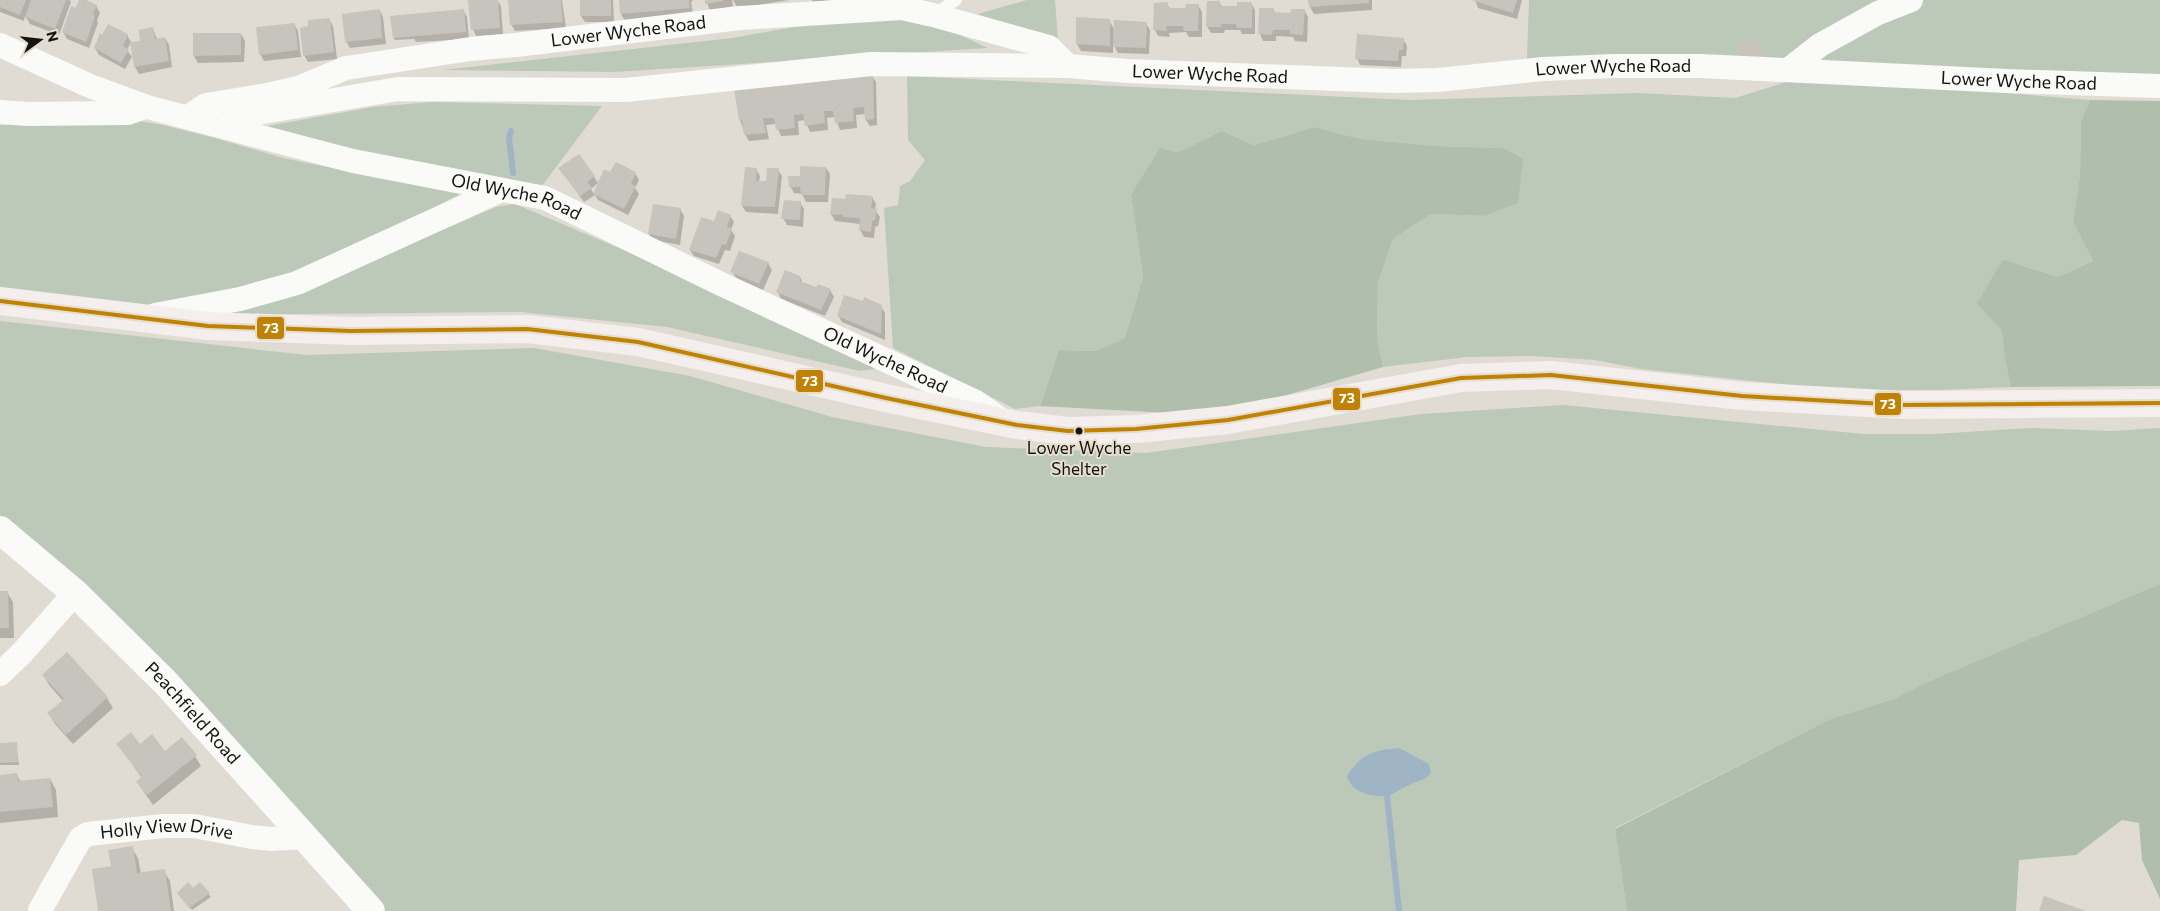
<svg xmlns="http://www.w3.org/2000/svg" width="2160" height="911" viewBox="0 0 2160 911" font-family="Commissioner,sans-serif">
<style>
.green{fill:#bcc9b8}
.forest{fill:#afbfac}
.water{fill:#9fb4c5}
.shadow{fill:#0003}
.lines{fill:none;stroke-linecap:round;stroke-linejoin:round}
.stream{stroke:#9fb4c5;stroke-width:6}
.building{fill:#c7c4bd}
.service{stroke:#fafaf9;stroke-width:12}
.minor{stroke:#fafaf9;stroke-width:24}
.tertiary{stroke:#fafaf9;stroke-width:28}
.trunk{stroke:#f4eeed;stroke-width:28}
.bus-1-casing{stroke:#e5decf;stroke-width:8}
.bus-1{stroke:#bf8204;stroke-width:4}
.bus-dot{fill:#16140f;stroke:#e5decf;stroke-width:2}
.labels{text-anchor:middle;stroke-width:4;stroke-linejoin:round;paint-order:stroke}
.bus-label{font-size:17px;fill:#16140f;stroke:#e5decf}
.street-label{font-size:18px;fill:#16140f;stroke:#e5decf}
.line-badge{stroke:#e5decf;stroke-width:2}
.badge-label{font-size:14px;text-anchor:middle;font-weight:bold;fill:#fff}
</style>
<rect width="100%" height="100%" fill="#e0dcd4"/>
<path class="green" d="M1027,0H1055L1058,40L977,14Z
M1529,0H2160V78L1615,54L1527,59Z
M902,8L988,48L615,72L443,70L732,38Z
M907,76L1410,100L1638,93L1735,98L1786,82L1898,84L2090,100L2081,121L2080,175L2073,222L2093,261L2058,277L2003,259C2003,303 2002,344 2011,387L1938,390H1835L1641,369L1595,360L1532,356L1467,357L1383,367L1377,338L1378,283L1393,239L1431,214L1484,216L1502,148L1437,146L1361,139L1314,127L1254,145L1222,131L1176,153L1131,195L1143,276L1125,338L1095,351L1059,350L1040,406L1015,409L893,348L884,208L898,205L900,186L910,181L925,160L908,140Z
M432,102L602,106L541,187L442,173L262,127L373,107Z
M132,120L163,125L215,138L283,158L460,194L366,244L294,276L151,309L0,288V125Z
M515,204L898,366L860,371L667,327L520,312L201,315L294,293L496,207Z
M0,321L307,355L534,348L690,376L832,417L986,447L1146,453L1421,414L1563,405L1864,434H1934L2031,428L2112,431L2160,428V584L1936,678L1893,699L1830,719L1615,828L1627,911H371L0,530Z"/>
<path class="forest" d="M2090,100L2160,101V386L2011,387L2005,358L2002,330L1977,304L2003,259L2058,277L2093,261L2073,222L2080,175L2081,121Z
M1314,127L1361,139L1437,146L1503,148L1523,159L1518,203L1484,216L1431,214L1393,239L1378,283L1377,338L1383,367L1253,405L1169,413L1040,406L1059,350L1095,351L1125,338L1143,276L1131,195L1160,148L1176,153L1222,131L1254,145Z
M2160,584V899L2142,860L2139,823L2122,820L2076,855L2019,860L2016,911H1627L1615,829L1830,719L1893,699L1936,678Z"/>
<path class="water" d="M1399,748L1429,764L1431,773C1424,781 1416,781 1407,786C1400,789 1393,795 1385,796C1370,797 1351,792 1347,776C1363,753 1371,751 1399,748Z"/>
<path class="shadow" d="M0,0H70L71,2L59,35L30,24L25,16L24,21L0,12Z
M80,0L96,6L100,13L97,20L98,23L89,48L67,39L63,32Z
M483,0H497L501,6L503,34L476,36L473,29Z
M510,0H562L566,28L515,31L511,24Z
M581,0H613L614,22H585L581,16Z
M620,0H693L691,2L693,14L625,21L621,14Z
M706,0H732L733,6L710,11Z
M733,0H789L738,8Z
M812,0H833L813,2Z
M1310,0H1372V10L1314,14L1310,7Z
M1475,0H1522L1517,19L1478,8Z
M1219,2L1222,7H1238L1251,3L1255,10V34H1242L1240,30H1225L1224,33H1211L1207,26Z
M1167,4L1170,9L1186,10L1198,5L1202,12V37H1189L1186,32L1169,33L1170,37L1158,36L1155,30Z
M1273,9L1276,14L1291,15L1304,10L1308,17L1307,42L1295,41L1293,37L1276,36V41H1263L1260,34Z
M463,10L467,17L469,39L416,42L414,39L395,40L394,38Z
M380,11L383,17L386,44L350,48L346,41Z
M329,19L333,26L337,59L308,62L304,55Z
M1109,20L1115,31L1146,23L1150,30L1149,54L1118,53L1113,43V53L1081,51L1077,44Z
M294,24L298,31L301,57L264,61L260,54Z
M153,29L157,39L165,38L169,45L172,67L139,74L135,67L132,43L142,42Z
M241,34L245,41L244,62L198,63L194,56Z
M127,35L131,42L127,50L132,57L125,69L99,55L95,48L103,37Z
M1403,39L1407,46L1406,56H1402L1401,67L1360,65L1357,58Z
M872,76L876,82L877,125L870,126L866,120L865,114L856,115L857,128L840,130L835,117L827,118L828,130L810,132L805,120L798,121L799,135L781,136L776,124L766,125L769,139L749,141L745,134L740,120Z
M826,168L830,174L828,202H806L802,194L794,193L790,186L801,177Z
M560,169L594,177L598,183L591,189L594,194L635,173L639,180L635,188L639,194L628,215L598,200L595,195L584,202Z
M756,169L760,176L759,182H767L778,170L782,176L778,214L746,212L742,206Z
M872,197L876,204L875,210L880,217L878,226L875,227L874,238L864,237L860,230V224L835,221L831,214L846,200Z
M800,202L804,209L803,227L787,225L783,218Z
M680,209L684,216L680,245L653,240L649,234Z
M730,216L734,222L731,230L735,236L730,251L725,250L719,264L694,256L690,250L715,222Z
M768,263L772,270L763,290L736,278L732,271Z
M800,277L803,284L817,289L830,290L834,297L825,316L781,299L778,292Z
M881,306L885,313V340L842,322L838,315Z
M0,592H7L13,602L14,638H0Z
M67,654L107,698L113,708L73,744L55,724L49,714L63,701L49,685L44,675Z
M16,743L19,765H0V744Z
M118,744L140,746L165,752L195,756L201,766L153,805L137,782L142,778Z
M16,774L21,782L50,779L56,790L58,817L0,823V776Z
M132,848L138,858L141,874L164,871L170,881L174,911H99L112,867Z
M200,884L211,897L192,910L180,896Z"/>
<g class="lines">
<path class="stream" d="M511,131L509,137L513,173
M1387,796L1399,911"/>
</g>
<path class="building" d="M0,0H26L20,15L0,7Z
M31,0H66L55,29L25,17Z
M79,0H86L97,5L93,14L95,16L86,42L62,32L71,6L76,8Z
M468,0H498L500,28L471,30Z
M508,0H561L563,22L510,25Z
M580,0H611V16H580Z
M619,0H689L690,8L620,14Z
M705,0H724V1L705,4Z
M1308,0H1369V3L1309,7Z
M1471,0H1517L1513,13Z
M1207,1H1220V6H1237V2H1252V28H1237L1236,24H1221V27H1206Z
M1168,2V8H1185L1186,4H1199L1198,31H1184L1183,26H1166L1167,31L1153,30L1154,3Z
M1259,8H1274L1273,12L1290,13L1291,9H1305L1303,35L1290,34V30H1273L1272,35L1258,34Z
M380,9L382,38L345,42L342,14Z
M464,9L466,32L393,38L390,16Z
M1076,17L1110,19V46L1076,44Z
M330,18L334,52L303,56L300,28L308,26V20Z
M1114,20L1147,22L1146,48L1113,47Z
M295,23L298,50L259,55L256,27Z
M108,24L128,34L123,46L129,49L121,63L94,48L100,33L102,35Z
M153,27L155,39L165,37L169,61L134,67L130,42L140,41L139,30Z
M193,33H241V55L193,56Z
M1357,34L1404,38L1403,50H1399L1398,61L1355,59Z
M1740,41L1765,43L1763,59L1738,57Z
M873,74L874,119L865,120L864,107L853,108L854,121L835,123L833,111H824L825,123L805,126L803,114L794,115L795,128L776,130L774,118H763L766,133L744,135L742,120H739L734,89Z
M579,154L595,176L587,182L592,188L580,196L558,168Z
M616,162L636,172L631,184L636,186L624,209L593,194L604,169L610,172Z
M800,166L826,167L825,195H801L800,187H789L788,176H800Z
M745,167L757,168L756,181H766L767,168H779L775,207L741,206Z
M846,194L873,196L871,208L877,209L875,220L872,221L871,232L859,230L860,218L843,217V215L830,214L832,198L845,199Z
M784,200L801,201L800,220L781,219Z
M653,204L681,208L676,239L648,234Z
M718,210L731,215L727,227L732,228L726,245L722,244L716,258L689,250L701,217L714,221Z
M739,251L769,262L759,284L730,272Z
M785,270L800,276V281L816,287L818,284L831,289L821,310L776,292Z
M844,295L863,301L864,297L882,305L881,334L837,316Z
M0,591H8L9,628H0Z
M67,652L108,697L66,735L47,713L64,699L42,675Z
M131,732L140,744L152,734L165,751L182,737L197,755L147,795L136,782L142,776L116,744Z
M17,742L18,762L0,763V743Z
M17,773L18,781L50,778L53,807L0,812V775Z
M133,846L137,873L165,869L171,911H98L92,869L111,866L108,850Z
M188,882L193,888L200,882L210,893L189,908L177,893Z
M2044,896L2086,911H2039Z"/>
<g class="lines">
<path class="service" d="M933,15L956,0"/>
<g class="minor">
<path id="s1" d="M0,45L90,86L147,107L353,161L545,198L721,284L976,402L1003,421"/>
<path d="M1788,70L1820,45L1878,13L1911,0"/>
<path d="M0,112L27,114L128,113L145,107"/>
<path id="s2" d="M188,117L206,105L267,95L298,88L346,68L399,60L470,49L516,45L740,18L902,8L933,15L1049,47L1068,66L1127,71L1393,81L1438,80L1543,69L1614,66H1701L2006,81L2160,86"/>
<path d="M227,128L240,116L398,89L626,90L871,64L1068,66"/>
<path d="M155,315L240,299L297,283L499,191"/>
<path d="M0,674L22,653L75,593"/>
<path id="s3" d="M40,910L75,848L81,838L88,834L164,826H194L252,837L271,839L305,837"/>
</g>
<path class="tertiary" id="s4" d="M0,530L75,593L166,683L371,911"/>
<path class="trunk" d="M0,301L208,326L351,331L527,329L638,342L886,398L1017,425L1068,431L1136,429L1228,420L1461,378L1551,375L1742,396L1902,405L2160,403"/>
<g class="bus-1-casing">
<path id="bus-1" d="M0,301L208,326L351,331L527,329L638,342L886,398L1017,425L1068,431L1136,429L1228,420L1461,378L1551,375L1742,396L1902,405L2160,403"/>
</g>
<use href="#bus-1" class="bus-1"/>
</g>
<circle class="bus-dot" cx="1079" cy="431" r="4.5"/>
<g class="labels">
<g class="bus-label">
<text x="1079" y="454">Lower Wyche<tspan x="1079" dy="21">Shelter</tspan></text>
</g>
<g class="street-label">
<text dy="6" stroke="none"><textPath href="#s2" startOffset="452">Lower Wyche Road</textPath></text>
<text dy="6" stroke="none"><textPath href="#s2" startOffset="1452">Lower Wyche Road</textPath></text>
<text dy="6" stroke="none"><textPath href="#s2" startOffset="1048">Lower Wyche Road</textPath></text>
<text dy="6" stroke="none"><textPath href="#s2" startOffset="1858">Lower Wyche Road</textPath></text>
<text dy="6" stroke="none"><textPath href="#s1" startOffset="540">Old Wyche Road</textPath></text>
<text dy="6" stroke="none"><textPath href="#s1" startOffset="945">Old Wyche Road</textPath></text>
<text dy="6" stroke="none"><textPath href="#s4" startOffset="266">Peachfield Road</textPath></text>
<text dy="6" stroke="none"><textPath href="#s3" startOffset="170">Holly View Drive</textPath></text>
</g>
</g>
<g class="line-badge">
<rect x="256" y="316" width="29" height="24" rx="5" fill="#bf8204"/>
<rect x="795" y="369" width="29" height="24" rx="5" fill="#bf8204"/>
<rect x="1332" y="387" width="29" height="24" rx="5" fill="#bf8204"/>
<rect x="1874" y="392" width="28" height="24" rx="5" fill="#bf8204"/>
</g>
<g class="badge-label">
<text x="271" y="333">73</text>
<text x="810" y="386">73</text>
<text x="1347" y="403">73</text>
<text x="1888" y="409">73</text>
</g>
<g transform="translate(40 40) rotate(75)" stroke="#e5decf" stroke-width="4" paint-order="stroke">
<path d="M0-4L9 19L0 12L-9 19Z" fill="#16140f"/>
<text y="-8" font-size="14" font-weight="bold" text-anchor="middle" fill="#16140f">N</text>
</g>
</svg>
